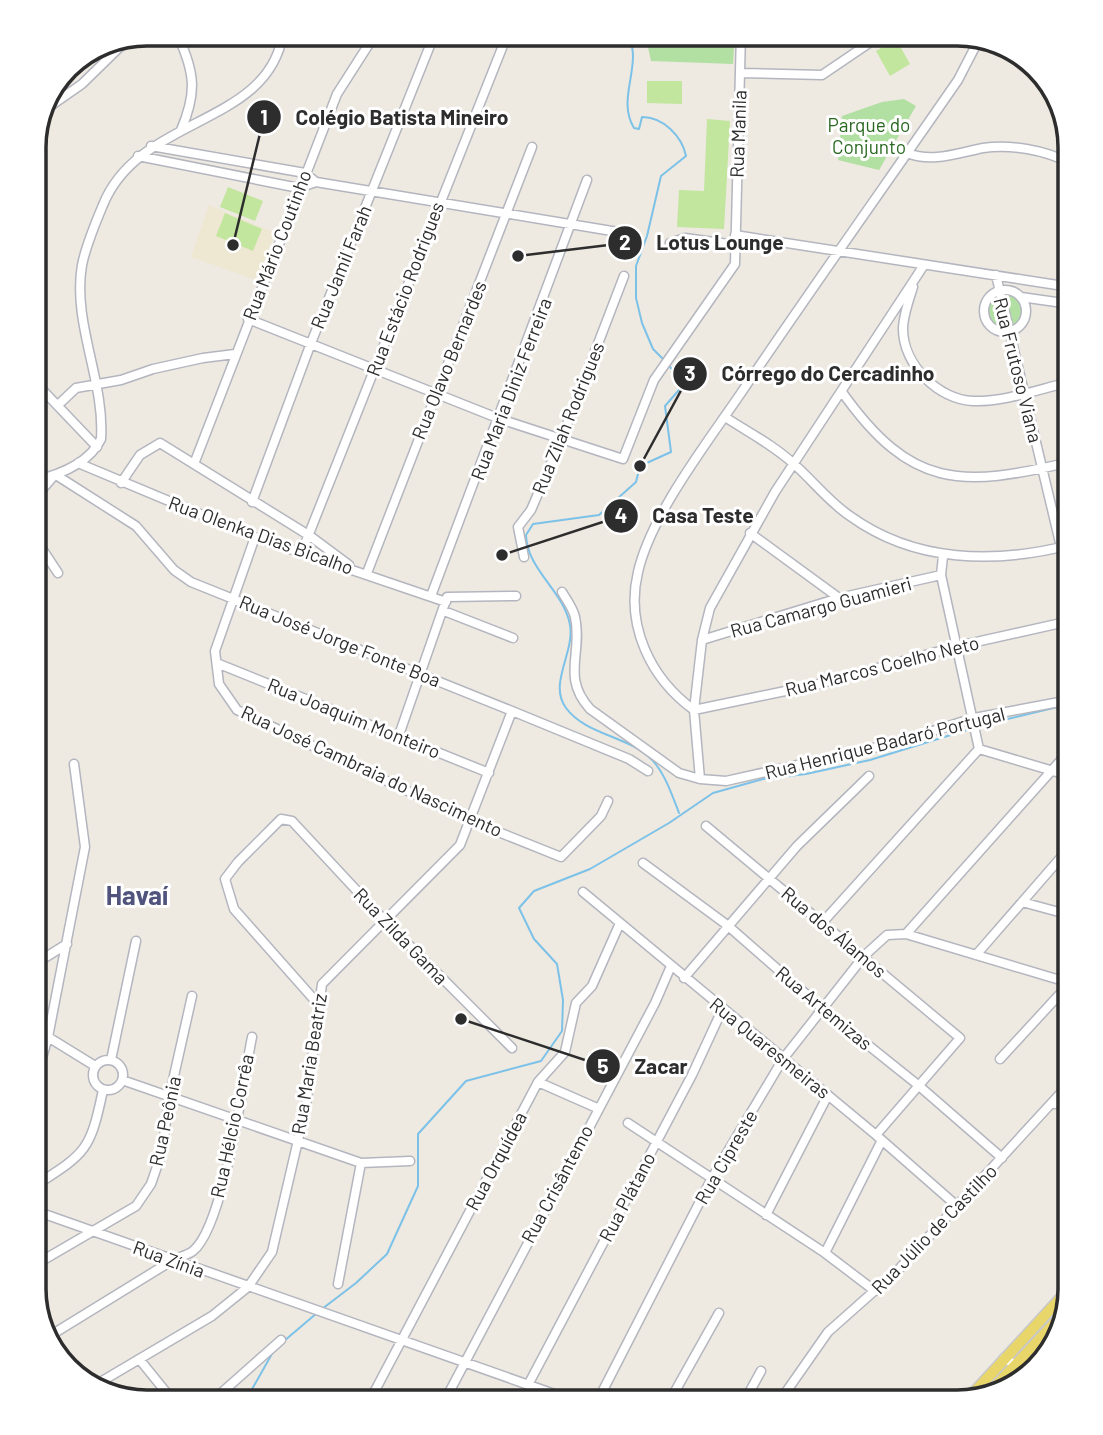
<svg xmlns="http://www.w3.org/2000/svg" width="1103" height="1435" viewBox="0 0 1103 1435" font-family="Barlow,sans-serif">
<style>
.education{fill:#eee7d2}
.green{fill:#b1e0a2}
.pitch{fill:#c2e69e}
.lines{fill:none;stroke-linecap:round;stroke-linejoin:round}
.stream{stroke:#7cc2e8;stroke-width:2}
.minor-casing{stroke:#b4b6bf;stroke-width:11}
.major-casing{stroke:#c8c8c8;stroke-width:13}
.minor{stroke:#fff;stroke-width:8}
.major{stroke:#e9d66b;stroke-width:10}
.labels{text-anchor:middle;stroke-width:6;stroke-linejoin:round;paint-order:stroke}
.park-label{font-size:19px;fill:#296820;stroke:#fff}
.street-label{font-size:19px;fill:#2d2d2d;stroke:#fff}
.district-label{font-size:26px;font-weight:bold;fill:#50547c;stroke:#fff}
.rim{fill:none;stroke:#2d2d2d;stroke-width:3.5}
.leader{fill:none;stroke:#2d2d2d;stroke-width:2.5}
.callout-dot{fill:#2d2d2d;stroke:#fff;stroke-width:2.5}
.mark-label{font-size:21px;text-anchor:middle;font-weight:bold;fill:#fff}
.callout-label{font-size:21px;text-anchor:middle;font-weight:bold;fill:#2d2d2d;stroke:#fff;stroke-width:6;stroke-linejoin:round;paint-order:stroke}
</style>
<rect width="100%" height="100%" fill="#eee9e1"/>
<path class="education" d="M209,205L275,233L257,280L191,257Z"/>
<path class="green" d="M645,33H735L733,64L651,61Z
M904,99L916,106L879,170L838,160L842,116L882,102Z
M984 311a21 21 0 1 1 42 0a21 21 0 1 1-42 0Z"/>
<path class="pitch" d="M896,39L910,64L890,76L876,51Z
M647,81H682V104L647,103Z
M707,119L730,121L724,229L677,227L679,190L704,191Z
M228,187L263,201L255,221L220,207Z
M225,213L262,229L253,251L216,236Z"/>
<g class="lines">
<path class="stream" d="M629,33C631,41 633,49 633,56C633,81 620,105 634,128L639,129L642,117C663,117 682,136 686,156L661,176L647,236L636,266V298L642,323L653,349L665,361
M689,34L690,33
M679,41L685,39
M631,46C646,35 656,38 672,40
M668,365L685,383L665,406L671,452L640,466L636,482L599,515L533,524L526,535C527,570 564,591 570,625C575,652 548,684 566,708C585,734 626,736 649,757C664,770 672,795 679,813
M979,726L1070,704
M322,1309L356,1283L387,1254L418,1186V1134L466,1081L541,1061L562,1031L563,1000L557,964L534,939L519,908L534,891L590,869L669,823L713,793L763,779L806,774L870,760L970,729
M284,1341L317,1313
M241,1402L251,1391L273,1352"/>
<g class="minor-casing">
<path id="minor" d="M164,33L178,36L190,33
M178,36C195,73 197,93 181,130
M976,37L974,49L958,80C886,184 812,288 741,393C707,443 651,515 638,572C625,626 651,679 694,710L819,684L958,646L1070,621
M740,73L822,75L884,33
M49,107L82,84L126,41
M151,146L305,173L316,182
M907,153C933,163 957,153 983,148C1011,144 1045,150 1070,163
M138,156L299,188L316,182L630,234
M34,168L38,130
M735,235L1070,287
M670,243L685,238L736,245
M996,275L1061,547
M913,287C909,300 903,316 903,329C903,365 939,400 973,401C1005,402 1039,389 1070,382
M984 311a21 21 0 1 1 42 0a21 21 0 1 1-42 0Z
M1021,297L1070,304
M248,319L500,419L623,459L654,380L735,264L741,33
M33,380L97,447
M842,392C911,489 960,488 1070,462
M58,405L76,388L121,380L153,369L203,358L235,354
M725,417C748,432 775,446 795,465C814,482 829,502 850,516C915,563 995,564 1070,545
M78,463L255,537L446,602
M194,464L337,94L376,33
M56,475L136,526L174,570L191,582L512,711L629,759L648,771
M33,481C59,475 89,464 101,439C105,381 72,323 82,265C86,245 95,224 103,205C139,115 269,127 283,33
M121,483L140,455L160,443L310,536L349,565
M33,500L53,477
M252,502L311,343L435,33
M750,533L839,598
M33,535L58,573
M255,537L215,651L219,684L237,710L471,821L561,857L601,816L608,801
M301,554L504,43
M943,556L941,575L979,749
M524,557L518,527L531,510L561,440L624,276
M367,573L532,147
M562,592C566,599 573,608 575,617C583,653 561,677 590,709L679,773L700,779L726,781L891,744L974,718L1070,700
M431,596L587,180
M444,611L513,638
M702,640L839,598L941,575
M219,664L489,773
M399,735L447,597L516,596
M979,749L1070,776
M700,779L694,710L702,640L710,608L775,492L924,265
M706,826L960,1038L876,1135
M643,863L727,925L823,1009L918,1085L1002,1158
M583,892L876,1135L957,1206
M1022,902L1070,915
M822,923L979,749
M906,934L1070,750
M976,955L1070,847
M33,965L67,944
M684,978L797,846L869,776
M318,1004L234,909L225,879L238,862L281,819L292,821L385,921L512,1048
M33,1045L48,1037L95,1066
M1000,1059L1070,983
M93 1075a15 15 0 1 1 30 0a15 15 0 1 1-30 0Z
M111,1060L136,941
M122,1080L361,1163L410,1161
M538,1082L597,1108
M33,1089L48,1037L85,847L74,764
M1055,1104L1070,1096
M628,1123L825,1253L875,1291
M33,1187C86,1153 90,1152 103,1090
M33,1210L577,1402
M766,1215L828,1095
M825,1253L882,1140
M33,1266L136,1206L151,1184L162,1152L169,1098L192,996
M338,1284L361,1163
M48,1337L173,1260C179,1257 188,1255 193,1251C224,1226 243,1081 252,1037
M1004,1358L1028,1373
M140,1360L174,1402
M528,1385L692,1075L723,1008
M92,1387L212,1316L248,1287L272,1252L306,1106L322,984L460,845L512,711
M211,1402L281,1340
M369,1402L538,1082L565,1052L576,1003L592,986L620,923
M444,1402L655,1003L671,966
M597,1402L712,1178L783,1059L864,956L887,935L906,934L1070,983
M669,1402L719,1313
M744,1402L761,1371
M779,1402L828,1332L899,1269L1070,1083"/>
</g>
<g class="major-casing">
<path id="major" d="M990,1392L1063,1314
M969,1398L1070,1288"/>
</g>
<use href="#minor" class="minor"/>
<use href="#major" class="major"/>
</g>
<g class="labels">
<g class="park-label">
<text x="869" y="132">Parque do<tspan x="869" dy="22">Conjunto</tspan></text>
</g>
<g class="street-label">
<text transform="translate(738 134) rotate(-88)" y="7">Rua Manila</text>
<text transform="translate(277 245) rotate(-69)" y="7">Rua Mário Coutinho</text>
<text transform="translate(341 267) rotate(-68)" y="7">Rua Jamil Farah</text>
<text transform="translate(405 289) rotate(-69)" y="7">Rua Estácio Rodrigues</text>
<text transform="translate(449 360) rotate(-68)" y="7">Rua Olavo Bernardes</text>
<text transform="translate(1018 370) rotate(76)" y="7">Rua Frutoso Viana</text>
<text transform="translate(511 389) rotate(-69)" y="7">Rua Maria Diniz Ferreira</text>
<text transform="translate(568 418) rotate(-68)" y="7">Rua Zilah Rodrigues</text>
<text transform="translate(261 535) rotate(20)" y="7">Rua Olenka Dias Bicalho</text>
<text transform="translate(821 607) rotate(-15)" y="7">Rua Camargo Guamieri</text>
<text transform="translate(340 641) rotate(22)" y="7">Rua José Jorge Fonte Boa</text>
<text transform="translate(882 666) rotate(-14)" y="7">Rua Marcos Coelho Neto</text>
<text transform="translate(354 718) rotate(22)" y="7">Rua Joaquim Monteiro</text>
<text transform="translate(885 743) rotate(-14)" y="7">Rua Henrique Badaró Portugal</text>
<text transform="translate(372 771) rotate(25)" y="7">Rua José Cambraia do Nascimento</text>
<text transform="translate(834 932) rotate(40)" y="7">Rua dos Álamos</text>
<text transform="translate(401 936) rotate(46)" y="7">Rua Zilda Gama</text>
<text transform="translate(824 1008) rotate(40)" y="7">Rua Artemizas</text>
<text transform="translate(770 1048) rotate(39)" y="7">Rua Quaresmeiras</text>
<text transform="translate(309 1064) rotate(-81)" y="7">Rua Maria Beatriz</text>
<text transform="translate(165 1121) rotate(-78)" y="7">Rua Peônia</text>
<text transform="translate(232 1126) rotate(-78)" y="7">Rua Hélcio Corrêa</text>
<text transform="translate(726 1157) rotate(-60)" y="7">Rua Cipreste</text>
<text transform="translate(496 1161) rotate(-62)" y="7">Rua Orquídea</text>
<text transform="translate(557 1184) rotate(-62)" y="7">Rua Crisântemo</text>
<text transform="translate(627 1197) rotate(-62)" y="7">Rua Plátano</text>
<text transform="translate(934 1229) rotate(-46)" y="7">Rua Júlio de Castilho</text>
<text transform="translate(169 1259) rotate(20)" y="7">Rua Zínia</text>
</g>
<g class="district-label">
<text x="137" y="905">Havaí</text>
</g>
</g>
<path d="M0 0H1103V1435H0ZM147 46H957A101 101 0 0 1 1058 147V1289A101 101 0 0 1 957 1390H147A101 101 0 0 1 46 1289V147A101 101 0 0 1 147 46Z" fill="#fff" fill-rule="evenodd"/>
<path class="rim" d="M147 46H957A101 101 0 0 1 1058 147V1289A101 101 0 0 1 957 1390H147A101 101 0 0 1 46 1289V147A101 101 0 0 1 147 46Z"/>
<path class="leader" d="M233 245L264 117M518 256L625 243M640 466L690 374M502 555L621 516M461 1019L603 1066"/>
<g class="callout-dot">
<circle cx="233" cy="245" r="7"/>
<circle cx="518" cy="256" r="7"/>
<circle cx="640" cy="466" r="7"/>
<circle cx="502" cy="555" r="7"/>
<circle cx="461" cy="1019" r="7"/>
<circle cx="264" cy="117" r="18"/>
<circle cx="625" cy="243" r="18"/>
<circle cx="690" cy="374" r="18"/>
<circle cx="621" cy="516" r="18"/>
<circle cx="603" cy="1066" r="18"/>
</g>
<g class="mark-label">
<text x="264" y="125">1</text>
<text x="625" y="250">2</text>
<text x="690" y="381">3</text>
<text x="621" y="523">4</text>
<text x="603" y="1074">5</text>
</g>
<g class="callout-label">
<text x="402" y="125">Colégio Batista Mineiro</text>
<text x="720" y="250">Lotus Lounge</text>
<text x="828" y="381">Córrego do Cercadinho</text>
<text x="703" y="523">Casa Teste</text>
<text x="661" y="1074">Zacar</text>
</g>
</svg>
